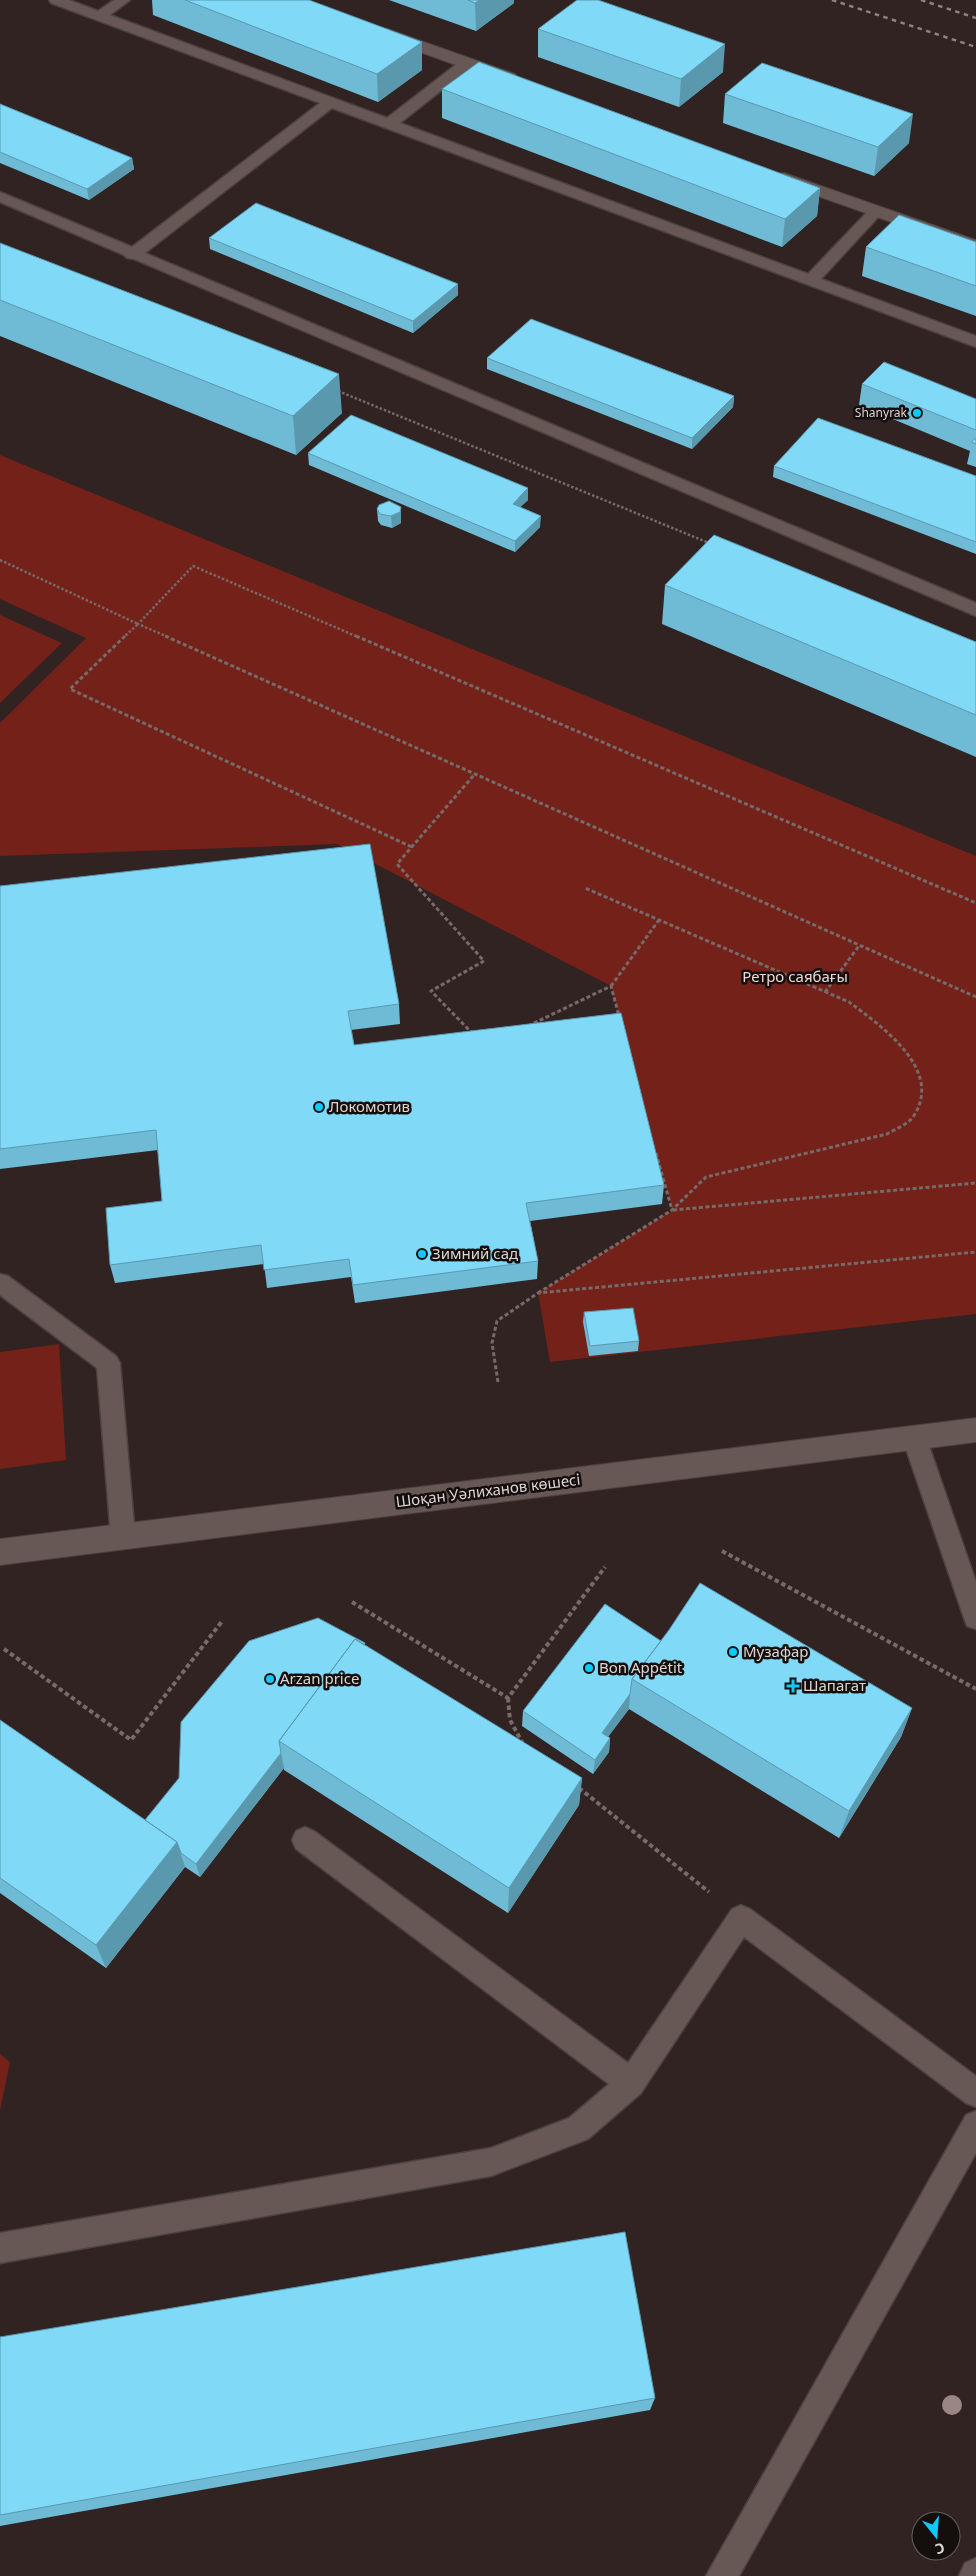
<svg xmlns="http://www.w3.org/2000/svg" width="976" height="2576" viewBox="0 0 976 2576" font-family="'Noto Sans',sans-serif">
<style>
.green{fill:#732119}
.lines{fill:none;stroke-linecap:round;stroke-linejoin:round}
.service-casing{stroke:#4b413f;stroke-width:3}
.minor-casing{stroke:#4b413f;stroke-width:2}
.tertiary-casing{stroke:#4b413f;stroke-width:2}
.path-far2{stroke:#766b69;stroke-width:2.5;stroke-dasharray:2.5 2;stroke-linecap:butt}
.path-far1{stroke:#766b69;stroke-width:3;stroke-dasharray:4 2.5;stroke-linecap:butt}
.path{stroke:#766b69;stroke-width:4;stroke-dasharray:4.5 3;stroke-linecap:butt}
.service{fill:#675856;fill-rule:evenodd}
.minor{fill:#675856;fill-rule:evenodd}
.tertiary{fill:#675856;fill-rule:evenodd}
.rail{stroke:#8e8381;stroke-width:2.5;stroke-dasharray:4.5 4.5;stroke-linecap:butt}
.tree{fill:#9a8683}
.wall{fill:#6fbbd5}
.shaded-wall{fill:#5a98ae}
.building{fill:#81d9f8;stroke:#5a98ae}
.poi-dot{fill:#0ecafa;stroke:#140e0d;stroke-width:2}
.labels{text-anchor:middle;stroke-width:5;stroke-linejoin:round;paint-order:stroke}
.far-poi-label{font-size:12px;fill:#ded6d4;stroke:#140e0d;text-anchor:end}
.park-label{font-size:15px;fill:#f1d7d3;stroke:#140e0d}
.poi-label{font-size:15px;fill:#ded6d4;stroke:#140e0d;text-anchor:start}
.street-label{font-size:15px;fill:#ded6d4;stroke:#140e0d}
</style>
<rect width="100%" height="100%" fill="#302321"/>
<path class="green" d="M0,455L976,856V1314L550,1362L538,1293L672,1210L611,986L337,844L0,856V723L86,638L0,599Z
M0,615L62,643L0,703Z
M59,1344L66,1460L0,1469V1352Z
M0,2054L10,2062L0,2111Z"/>
<g class="lines">
<g class="service-casing">
<path id="service" d="M49,0H69L98,11L114,0H130L110,15L387,118L462,60H472L474,63L472,66L400,123L808,274L871,208H881L884,211L881,214L821,279L976,336V347L332,108L145,253L976,603V616L134,259L127,258L124,255L0,202V192L132,247L320,103L51,3Z
M0,1274L8,1276L116,1356L120,1363L135,1537L132,1545L123,1548L114,1545L111,1537L97,1368L0,1295Z
M914,1427L922,1430L926,1437L976,1582V1629L967,1626L964,1618L902,1437L906,1430Z
M305,1827L314,1831L628,2063L732,1909L741,1905L750,1909L976,2076V2107L966,2103L744,1937L641,2093L588,2139L491,2176L0,2263V2233L491,2148L569,2118L609,2084L296,1849L292,1840L296,1831Z
M976,2111V2153L739,2576H706L966,2115Z
M976,2558V2576H959L965,2563Z"/>
</g>
<g class="minor-casing">
<path id="minor" d="M387,29L515,74L518,78L515,82H503L381,38L378,34L381,30Z
M784,173L976,240V252L778,182L775,178L778,174Z"/>
</g>
<g class="tertiary-casing">
<path id="tertiary" d="M976,1418V1442L0,1565V1539Z"/>
</g>
<path class="path-far2" d="M338,391L709,543
M0,560L138,624L124,637
M168,637L138,624L193,566L358,637"/>
<path class="path-far1" d="M125,636L70,689L412,847
M165,636L976,997
M356,636L976,903
M611,986L659,920
M825,992L859,946
M528,1026L611,986L619,1016
M473,1034L431,991L484,961L397,864L474,775
M656,1153L672,1210
M673,1210L976,1183
M538,1293L672,1210L706,1177L887,1134C895,1129 907,1125 913,1117C945,1070 881,1026 849,1002L585,888
M498,1382L492,1343L497,1321L538,1293L976,1252"/>
<path class="path" d="M722,1551L976,1689
M352,1602L508,1698L605,1567
M4,1649L131,1740L223,1620
M508,1698L510,1720L523,1744
M579,1788L709,1892"/>
<use href="#service" class="service"/>
<use href="#minor" class="minor"/>
<use href="#tertiary" class="tertiary"/>
<path class="rail" d="M832,0L976,47
M921,0L976,18"/>
</g>
<circle class="tree" cx="952" cy="2405" r="10"/>
<path class="wall" d="M152,0H309L422,70L378,102L153,15Z
M389,0H514V3L476,31Z
M538,29L723,72L679,107L538,57Z
M442,89L820,188L817,216L782,247L442,118Z
M725,94L909,143L874,176L723,123Z
M0,104L132,158L134,169L89,200L0,163Z
M209,238L458,284V295L413,333L210,249Z
M976,242V316L862,276L866,247Z
M0,243L342,413L296,455L0,336Z
M487,358L734,396L733,407L692,449L487,369Z
M862,384L976,399V467L967,464L970,451L859,405Z
M308,453L528,500L520,507L540,527L515,552L309,465Z
M774,466L976,476V554L773,477Z
M377,509L401,518V523L392,528L381,525L378,521Z
M665,585L976,642V757L662,624Z
M0,886L399,1004L400,1024L351,1030L354,1045L664,1185L662,1204L530,1221L538,1261L537,1279L355,1303L351,1277L267,1288L264,1264L115,1283L110,1265L162,1201L158,1150L0,1169Z
M584,1312L639,1341L638,1351L589,1356L583,1322Z
M661,1641L912,1708L901,1737L839,1838L629,1709L608,1737L610,1738L609,1752L593,1774L522,1726L523,1711Z
M366,1646L582,1778L579,1805L508,1913L284,1770V1768L200,1877L185,1867L106,1968L0,1893V1720L145,1820Z
M0,2337L655,2398L650,2410L0,2526Z"/>
<path class="shaded-wall" d="M479,0H514V3L476,31L475,3Z
M422,42V70L378,102L377,74Z
M725,44L723,72L679,107L681,79Z
M913,114L909,143L874,176L878,147Z
M132,158L134,169L89,200L87,189Z
M820,188L817,216L782,247L785,219Z
M458,284V295L413,333V321Z
M339,374L342,413L296,455L293,416Z
M734,396L733,407L692,449V438Z
M528,488V500L512,515L513,504Z
M401,507V523L392,528L391,516Z
M541,516L540,527L515,552V541Z
M630,1694L629,1709L600,1747L602,1733Z
M912,1708L901,1737L839,1838L849,1811Z
M610,1738L609,1752L593,1774L595,1760Z
M281,1753L284,1768L200,1877L196,1864Z
M582,1778L579,1805L508,1913L509,1888Z
M177,1842L185,1867L106,1968L96,1945Z"/>
<path class="building" d="M185,0H309L422,42L377,74Z
M468,0H479L475,3Z
M577,0H598L725,44L681,79L538,29Z
M479,62L820,188L785,219L442,89Z
M762,63L913,114L878,147L725,94Z
M0,104L132,158L87,189L0,152Z
M256,203L458,284L413,321L209,238Z
M899,215L976,242V286L866,247Z
M0,243L339,374L293,416L0,300Z
M531,319L734,396L692,438L487,358Z
M884,362L976,399V430L862,384Z
M351,415L528,488L513,504L541,516L515,541L308,453Z
M818,418L976,476V542L774,466Z
M976,438V444L971,442Z
M389,501L401,507L400,512L391,516L380,514L377,509L379,505Z
M714,535L976,642V715L665,585Z
M370,844L399,1004L348,1011L354,1045L621,1013L664,1185L526,1203L538,1261L353,1285L349,1259L264,1270L261,1245L110,1265L106,1208L162,1201L156,1130L0,1149V886Z
M633,1308L639,1341L590,1346L584,1312Z
M700,1583L912,1708L849,1811L632,1679L669,1630Z
M605,1604L661,1641L632,1679L630,1694L602,1733L610,1738L595,1760L523,1711Z
M318,1618L365,1643L364,1645L355,1639L279,1741L281,1753L196,1864L181,1853L177,1842L145,1820L179,1778L181,1722L249,1641Z
M355,1639L582,1778L509,1888L279,1741Z
M0,1720L177,1842L96,1945L0,1878Z
M625,2232L655,2398L0,2515V2337Z"/>
<g class="poi-dot">
<circle cx="917" cy="413" r="5"/>
<circle cx="319" cy="1107" r="5"/>
<circle cx="422" cy="1254" r="5"/>
<circle cx="733" cy="1652" r="5"/>
<circle cx="589" cy="1668" r="5"/>
<circle cx="270" cy="1679" r="5"/>
<path d="M790.5 1678.5h5v5h5v5h-5v5h-5v-5h-5v-5h5z"/>
</g>
<g class="labels">
<g class="far-poi-label">
<text x="907" y="417">Shanyrak</text>
</g>
<g class="park-label">
<text x="795" y="982">Ретро саябағы</text>
</g>
<g class="poi-label">
<text x="329" y="1112">Локомотив</text>
<text x="432" y="1259">Зимний сад</text>
<text x="743" y="1657">Музафар</text>
<text x="599" y="1673">Bon Appétit</text>
<text x="280" y="1684">Arzan price</text>
<text x="803" y="1691">Шапагат</text>
</g>
<g class="street-label">
<text transform="translate(488 1491) rotate(-7)" y="5">Шоқан Уәлиханов көшесі</text>
</g>
</g>
<g transform="translate(936 2536) rotate(163)"><circle r="24" fill="#140e0d" stroke="#655e5d"/>
<path d="M0-4L9 19L0 12L-9 19Z" fill="#0ecafa"/>
<text y="-8" font-size="14" font-weight="bold" text-anchor="middle" fill="#ded6d4">С</text>
</g>
</svg>
